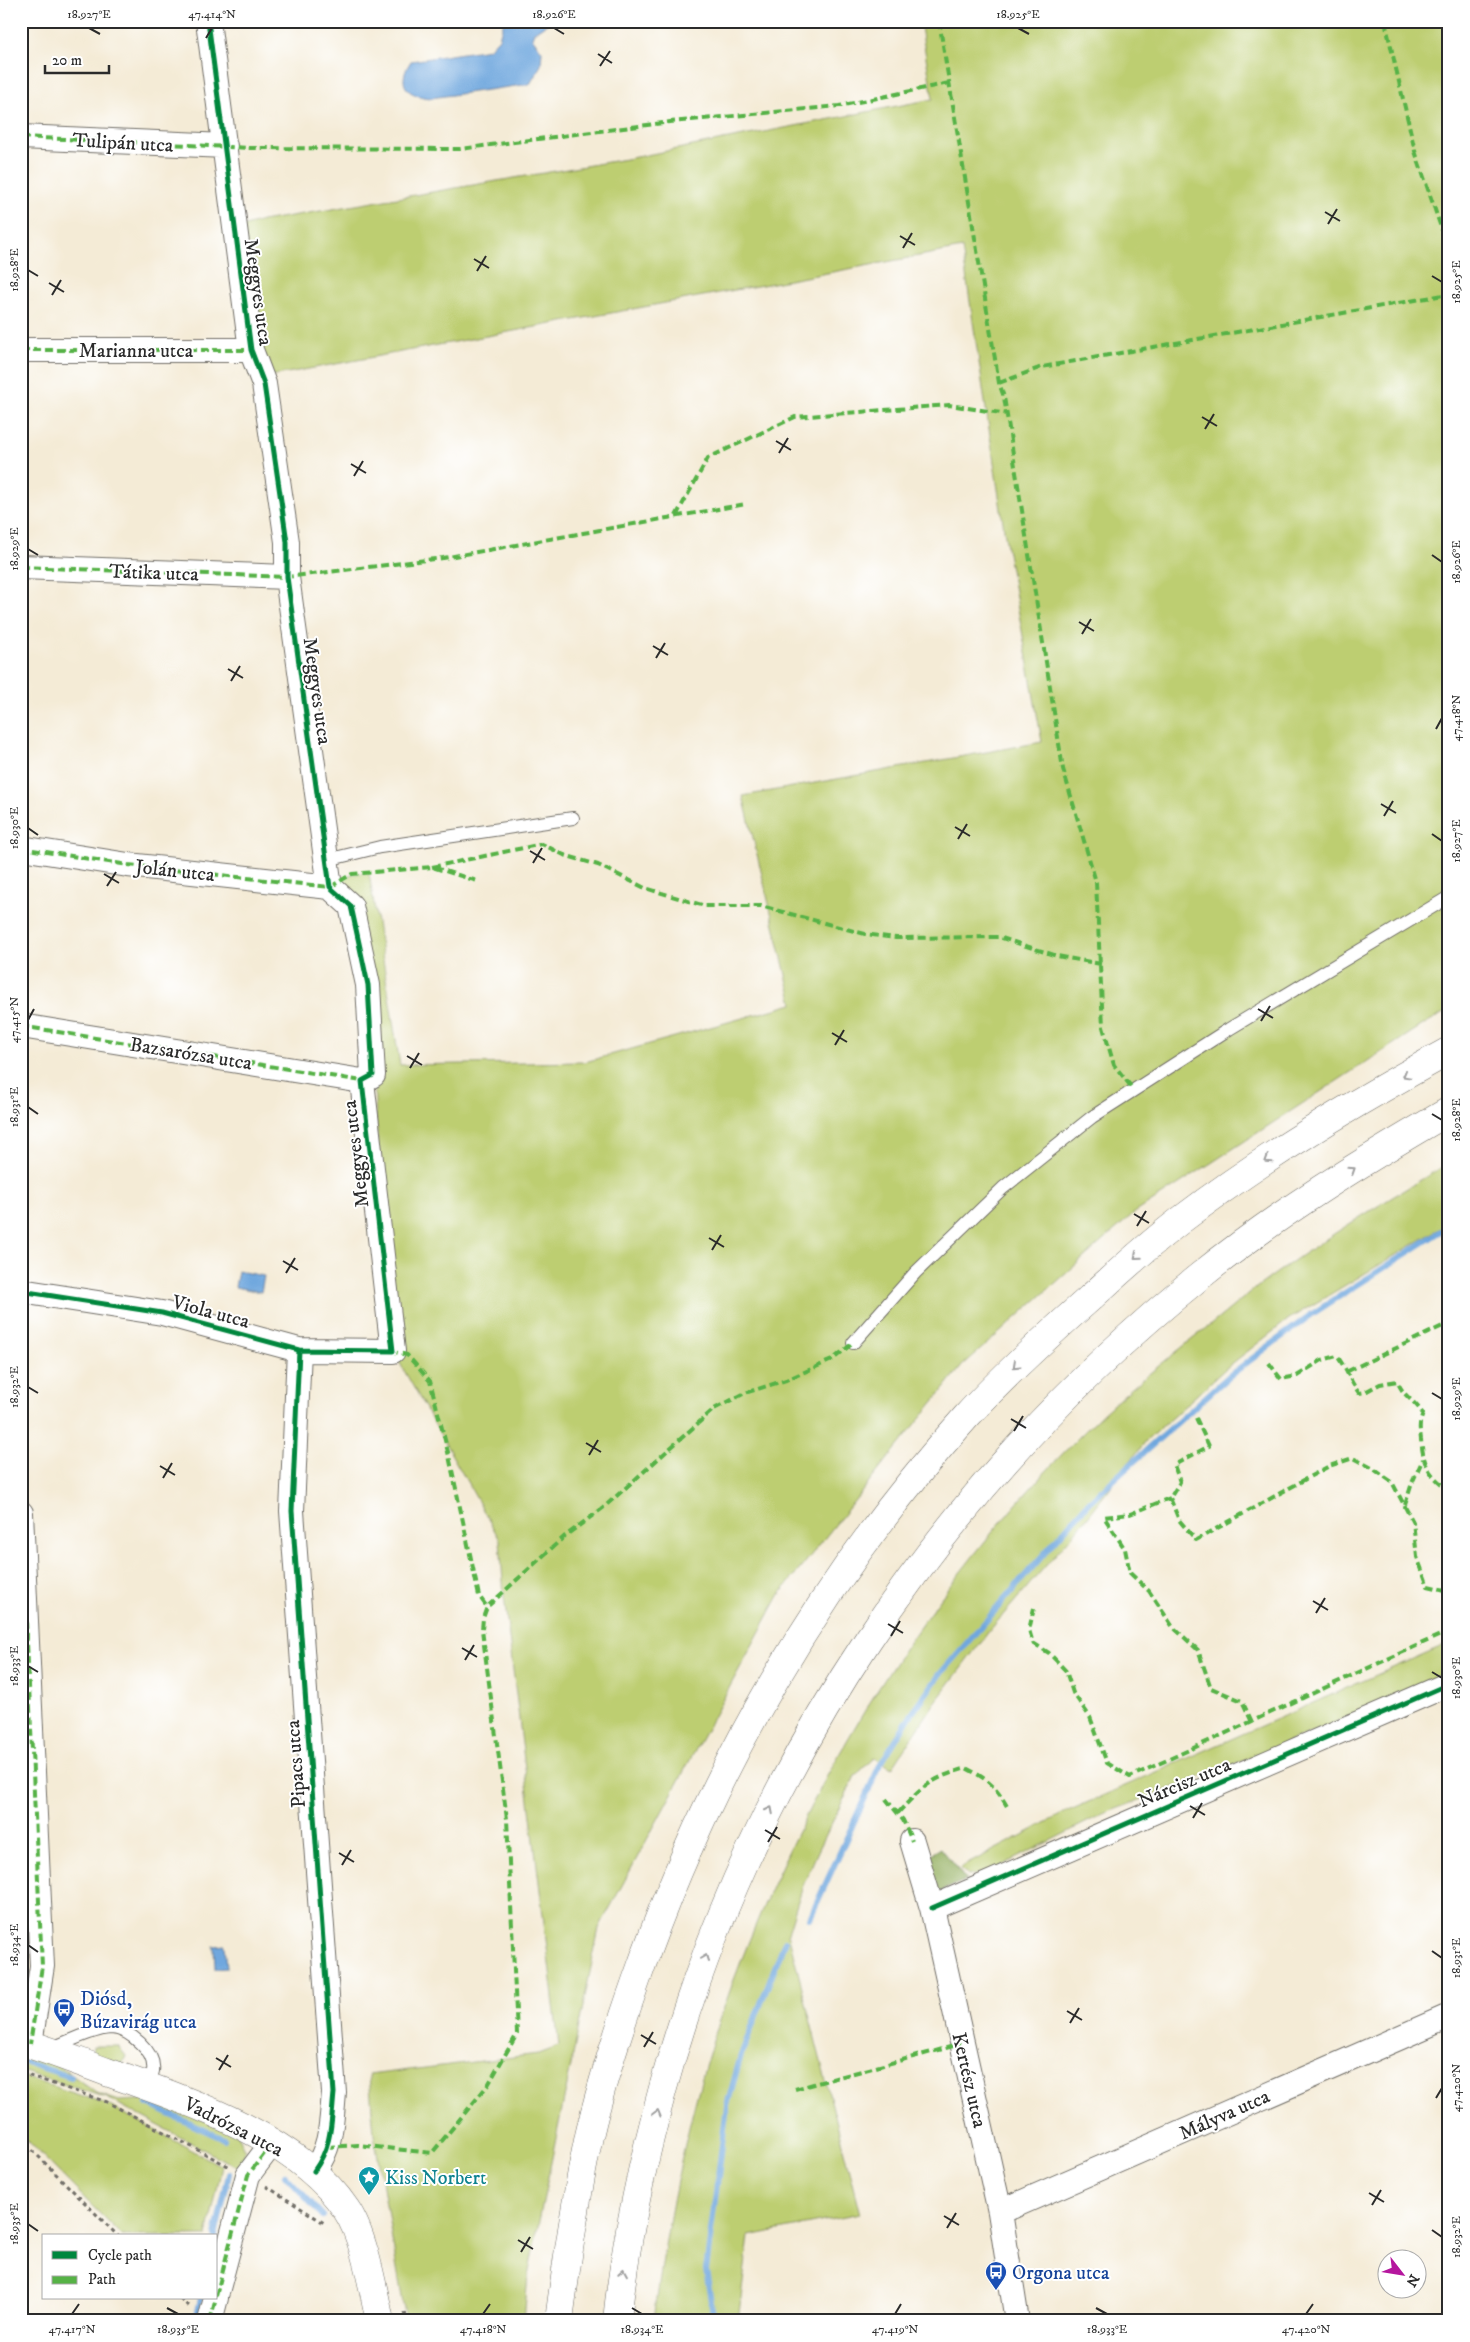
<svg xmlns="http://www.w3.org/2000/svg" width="1470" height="2342" viewBox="0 0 1470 2342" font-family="'IM FELL DW Pica',serif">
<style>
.green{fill:#bdce71;stroke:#747c4e}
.forest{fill:#96b163;stroke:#606e47}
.water{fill:#6fa7de;stroke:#4d6984}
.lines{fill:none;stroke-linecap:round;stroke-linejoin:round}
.stream{stroke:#6fa7de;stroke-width:6}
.service-casing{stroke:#716e67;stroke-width:14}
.minor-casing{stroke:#716e67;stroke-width:26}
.tertiary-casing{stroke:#716e67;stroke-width:29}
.trunk-casing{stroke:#716e67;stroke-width:29}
.path{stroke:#716e67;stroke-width:3;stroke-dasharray:4 4;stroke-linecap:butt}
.service{stroke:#fff;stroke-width:12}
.minor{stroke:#fff;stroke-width:24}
.tertiary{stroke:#fff;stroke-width:28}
.trunk{stroke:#fff;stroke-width:28}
.quiet{stroke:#56b246;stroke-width:4;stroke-dasharray:8 4;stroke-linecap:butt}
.cycleway-casing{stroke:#fff;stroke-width:8}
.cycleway{stroke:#00873e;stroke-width:5}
.oneway{stroke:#a0a0a0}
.ticks{fill:none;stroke:#2b2b2b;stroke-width:2}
.labels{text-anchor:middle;stroke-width:4;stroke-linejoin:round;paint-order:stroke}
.street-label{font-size:20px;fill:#2b2b2b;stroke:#fff}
.transit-label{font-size:20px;fill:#164399;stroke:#fff;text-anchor:start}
.culture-label{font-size:20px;fill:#0d838f;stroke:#fff;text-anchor:start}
.neatline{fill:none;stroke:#2b2b2b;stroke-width:2}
.ticks-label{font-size:12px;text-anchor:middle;fill:#2b2b2b}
</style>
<rect width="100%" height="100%" fill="#fff"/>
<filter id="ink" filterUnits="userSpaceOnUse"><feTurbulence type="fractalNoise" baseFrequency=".02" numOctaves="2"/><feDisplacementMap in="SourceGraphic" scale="10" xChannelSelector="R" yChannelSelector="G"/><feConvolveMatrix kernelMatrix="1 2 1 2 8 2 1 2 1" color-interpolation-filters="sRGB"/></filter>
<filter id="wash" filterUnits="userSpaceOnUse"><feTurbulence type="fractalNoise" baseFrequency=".0096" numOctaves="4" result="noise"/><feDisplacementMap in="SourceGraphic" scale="20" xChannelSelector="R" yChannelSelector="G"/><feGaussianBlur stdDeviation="1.12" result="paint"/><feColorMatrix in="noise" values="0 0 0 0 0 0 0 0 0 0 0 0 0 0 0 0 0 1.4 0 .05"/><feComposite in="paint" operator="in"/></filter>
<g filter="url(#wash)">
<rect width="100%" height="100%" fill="#f4ebd6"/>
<path class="green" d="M920,21H1449V1010L1426,1023L1133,1214L962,1366L780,1594L599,1928L528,2275L524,2321H406L374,2134L369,2075L538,2054L559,2046L504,1596L500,1540L393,1351L373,1075L351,906L330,887L352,874L369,873L400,1065L585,1062L793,1004L743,796L1042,742L1005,536L962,248L271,376L259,351L242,227L262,221L626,159L933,99Z
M1449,1163V1223L1289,1319L1225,1369L1145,1442L1083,1523L990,1630L934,1704L892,1768L874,1758L855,1776L818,1851L802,1888L788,1933L860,2214L749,2236L738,2321H654C668,2212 690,2103 727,1999C803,1786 927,1587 1089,1427C1122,1394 1159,1366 1195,1337C1215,1322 1233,1306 1252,1291C1314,1244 1382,1203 1449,1163Z
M1449,1643V1674L1248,1759L1103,1814L987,1873L968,1876L960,1868L1068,1811Z
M93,2046H118L126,2056L121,2066L92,2057Z
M21,2052L56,2063L96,2093L119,2101L157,2099L237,2135L245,2151L240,2169L107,2098L21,2071Z
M21,2076L104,2103L222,2166L207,2236H122L21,2134Z"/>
<path class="forest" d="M941,1848L966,1880L937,1893L920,1861Z"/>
<path class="water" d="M504,21H552L534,32L532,38L542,51L541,65L530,84L431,98C406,96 396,84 411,61L489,49L499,38Z
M238,1271L264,1276L261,1292L235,1287Z
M225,1945L227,1968L215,1969L214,1946Z"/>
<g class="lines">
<path class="stream" d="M810,1918L880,1765L911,1715L940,1674L1089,1502L1229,1376L1312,1314L1449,1226
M21,2061L71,2077
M147,2104L224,2139
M285,2175L323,2216
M215,2236L229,2174
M198,2312L201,2298
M714,2321L706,2270L727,2106L741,2055L785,1941"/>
</g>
</g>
<g filter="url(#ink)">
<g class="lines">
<g class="service-casing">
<path id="service" d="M327,860L380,847L573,818
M853,1343L915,1273L1003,1188L1092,1117L1229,1029L1449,897
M52,2048C68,2042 95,2028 111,2028C129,2029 156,2052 153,2071C152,2076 149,2081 147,2086"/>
</g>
<g class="minor-casing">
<path id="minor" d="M21,137L225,146
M21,350H251
M21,567L287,577
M21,848L128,865L330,887
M21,1026L362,1081
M21,1291L162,1313L299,1350L393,1351L362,1081L373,1075L368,985L351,906L330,887L287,577V542L264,384L251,350L208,21
M299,1350L292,1511L334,2093C331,2124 332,2146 314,2171
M21,1513L42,1966L30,2044
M912,1841L932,1908L1000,2212L1017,2321
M932,1908L1449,1684
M1000,2212L1449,2016
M216,2296L248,2175L273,2142
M210,2321L216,2298"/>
</g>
<g class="tertiary-casing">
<path id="tertiary" d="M21,2042C50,2050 79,2062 107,2072C186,2100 298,2137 346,2209C364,2235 373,2289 380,2321"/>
</g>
<g class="trunk-casing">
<path id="trunk" d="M559,2321C567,2259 576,2197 589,2136C601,2084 618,2032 636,1981C708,1774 819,1581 966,1417C1004,1375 1046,1337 1089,1299C1119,1272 1149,1244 1181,1220C1265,1156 1356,1102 1449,1051
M617,2321C625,2242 642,2164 663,2088C751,1769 942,1484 1200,1276C1277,1214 1363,1161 1449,1111"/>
</g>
<path class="path" d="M21,2073L107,2102L230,2167
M21,2139L118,2236
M266,2186L324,2223
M180,2298L190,2308
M405,2312L407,2321"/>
<use href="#service" class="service"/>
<use href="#minor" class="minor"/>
<use href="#tertiary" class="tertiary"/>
<use href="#trunk" class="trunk"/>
<path class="quiet" d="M939,21L999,383L1004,397L1063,769L1096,882L1103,1027L1114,1065L1133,1089
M1385,21L1415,151L1449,251
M21,137L251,148L460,149L670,122L839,106L949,83
M21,350H251
M999,383L1042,367L1449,294
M676,516L708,458L795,417L949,405L1007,414
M21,567L287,577L443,558L746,504
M21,848L128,865L330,887
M432,867L542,844L564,855L598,865L645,888L705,906H761L865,934L896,938L999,937L1057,956L1101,964
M330,887L352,874L432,867L477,881
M21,1026L362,1081
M390,1351L407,1355L430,1381L449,1456L479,1596L487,1607
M1269,1363L1281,1379L1297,1376L1322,1360L1337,1356C1346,1368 1350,1381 1359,1393L1365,1392L1380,1384L1397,1381C1405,1399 1413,1398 1423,1414C1418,1426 1420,1428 1421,1440C1424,1466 1428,1474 1449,1490
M1348,1371L1449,1323
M1196,1418L1209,1446L1174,1465L1180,1482L1170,1498L1179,1520L1196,1540L1329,1466L1353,1458L1372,1468L1392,1482L1413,1522L1417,1557L1428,1586L1445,1590L1449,1594
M1170,1498L1130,1514L1104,1517L1125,1549L1130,1573L1149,1591L1173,1627L1198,1650L1211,1688L1242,1701L1252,1722
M1405,1505L1412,1483L1423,1459
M21,1513L42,1966L30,2044
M1034,1608L1029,1630L1033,1643L1049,1653L1066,1671L1073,1693L1090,1717L1107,1763L1130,1777L1449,1631
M886,1799L903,1820L912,1841
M898,1813C923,1786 930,1779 966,1768C988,1779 996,1787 1008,1808
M795,2089L961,2044
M327,2147L358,2145L432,2153L488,2085L517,2034L507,1819L482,1630L483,1618L487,1607L565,1536L603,1508L714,1409L745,1393L786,1380L832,1360L853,1343
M216,2296L248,2175L273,2142
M210,2321L216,2298"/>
<g class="cycleway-casing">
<path id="cycleway" d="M21,1291L162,1313L299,1350L393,1351L362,1081L373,1075L368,985L351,906L330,887L287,577V542L264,384L251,350L208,21
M299,1350L292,1511L334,2093C331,2124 332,2146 314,2171
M932,1908L1449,1684"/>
</g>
<use href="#cycleway" class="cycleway"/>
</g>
<defs><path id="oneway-chevron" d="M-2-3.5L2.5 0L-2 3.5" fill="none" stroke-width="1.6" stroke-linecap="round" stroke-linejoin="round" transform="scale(1.25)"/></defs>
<g class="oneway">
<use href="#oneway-chevron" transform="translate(1406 1075) rotate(151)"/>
<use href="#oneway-chevron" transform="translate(1268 1160) rotate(147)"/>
<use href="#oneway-chevron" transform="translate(1352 1170) rotate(-33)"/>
<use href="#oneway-chevron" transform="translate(1137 1256) rotate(140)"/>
<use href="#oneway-chevron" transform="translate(1016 1365) rotate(137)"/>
<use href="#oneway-chevron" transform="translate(770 1810) rotate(-63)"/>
<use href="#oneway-chevron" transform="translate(705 1958) rotate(-69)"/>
<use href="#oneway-chevron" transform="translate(657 2113) rotate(-75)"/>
<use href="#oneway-chevron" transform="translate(623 2272) rotate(-81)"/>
</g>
</g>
<path class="ticks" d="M89,28L100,34M554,28L564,34M1018,28L1029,34M206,38L212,28M598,54L612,63M600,66L610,51M1325,212L1340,221M1328,224L1337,209M900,236L915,245M903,248L912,233M474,259L489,268M28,270L38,276M477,271L486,256M1432,276L1442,282M49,283L64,292M52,295L61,280M1202,417L1217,426M1205,429L1214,414M776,441L791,450M779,453L788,438M351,464L366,473M354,476L363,461M28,549L38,555M1432,555L1442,562M1079,622L1094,631M1082,634L1091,619M653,646L668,655M656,658L665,643M228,669L243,678M231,681L240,666M1436,729L1442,718M1381,804L1396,813M1384,816L1393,801M955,827L970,836M28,828L38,835M1432,834L1442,841M958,839L967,824M530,851L545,860M533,863L542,848M104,874L119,883M107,886L116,872M1258,1009L1273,1018M28,1020L34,1009M1261,1021L1270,1006M832,1033L847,1042M835,1045L844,1030M407,1056L422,1065M410,1068L419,1053M28,1107L38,1114M1432,1114L1442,1120M1134,1214L1149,1223M1137,1226L1146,1211M709,1238L724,1247M712,1250L721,1235M283,1261L298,1270M286,1273L295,1258M28,1387L38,1393M1432,1393L1442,1399M1011,1419L1026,1428M1014,1431L1023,1416M586,1443L601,1452M589,1455L598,1440M160,1466L175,1475M163,1478L172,1463M1313,1601L1328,1610M1316,1613L1325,1598M888,1624L903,1633M891,1636L900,1621M462,1648L477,1657M465,1660L474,1645M28,1666L38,1672M1432,1672L1442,1678M1190,1806L1205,1815M1193,1818L1202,1803M765,1830L780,1839M768,1842L777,1827M339,1853L354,1862M342,1865L351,1850M28,1945L38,1952M1432,1951L1442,1958M1067,2011L1082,2020M1070,2023L1079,2008M641,2035L656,2044M644,2047L653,2032M216,2058L231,2067M219,2070L228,2055M1436,2098L1442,2088M1369,2193L1384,2202M1372,2205L1381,2190M944,2216L959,2225M28,2224L38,2231M947,2228L956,2213M1432,2230L1442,2237M518,2240L533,2249M521,2252L530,2237M167,2308L178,2314M632,2308L642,2314M1096,2308L1107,2314M72,2314L79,2304M483,2314L490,2304M895,2314L901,2304M1306,2314L1313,2304"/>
<defs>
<g id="bus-pin" transform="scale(1.125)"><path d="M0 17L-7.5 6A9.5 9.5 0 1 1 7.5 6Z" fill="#1a4fb4" stroke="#fff"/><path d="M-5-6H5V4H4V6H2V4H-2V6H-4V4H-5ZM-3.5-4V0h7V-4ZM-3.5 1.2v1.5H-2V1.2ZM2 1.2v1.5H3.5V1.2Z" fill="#fff"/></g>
<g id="sight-pin" transform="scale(1.125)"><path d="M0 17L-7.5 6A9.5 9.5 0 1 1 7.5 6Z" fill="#0f9aa8" stroke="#fff"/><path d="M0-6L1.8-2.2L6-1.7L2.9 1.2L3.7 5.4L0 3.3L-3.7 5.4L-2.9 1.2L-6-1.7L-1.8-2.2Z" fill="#fff"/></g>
</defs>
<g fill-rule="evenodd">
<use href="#bus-pin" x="64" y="2009"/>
<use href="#sight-pin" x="369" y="2177"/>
<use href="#bus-pin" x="996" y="2272"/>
</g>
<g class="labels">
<g class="street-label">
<text transform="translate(123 142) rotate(3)" y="7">Tulipán utca</text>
<text transform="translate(259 292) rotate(82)" y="7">Meggyes utca</text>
<text x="136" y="357">Marianna utca</text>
<text transform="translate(154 572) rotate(2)" y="7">Tátika utca</text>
<text transform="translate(318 691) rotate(82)" y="7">Meggyes utca</text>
<text transform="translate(175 870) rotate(6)" y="7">Jolán utca</text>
<text transform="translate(191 1053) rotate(9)" y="7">Bazsarózsa utca</text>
<text transform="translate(355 1154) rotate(-97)" y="7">Meggyes utca</text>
<text transform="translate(211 1311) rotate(15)" y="7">Viola utca</text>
<text transform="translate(295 1764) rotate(-94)" y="7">Pipacs utca</text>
<text transform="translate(1184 1782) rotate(-23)" y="7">Nárcisz utca</text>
<text transform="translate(970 2080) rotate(77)" y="7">Kertész utca</text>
<text transform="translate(1224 2114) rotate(-24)" y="7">Mályva utca</text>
<text transform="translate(234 2126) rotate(27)" y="7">Vadrózsa utca</text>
</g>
<g class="transit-label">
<text x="80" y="2005">Diósd,<tspan x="80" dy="23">Búzavirág utca</tspan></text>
<text x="1012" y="2279">Orgona utca</text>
</g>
<g class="culture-label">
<text x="385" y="2184">Kiss Norbert</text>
</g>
</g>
<rect width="1470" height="2342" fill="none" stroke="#fff" stroke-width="55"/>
<rect x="42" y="2234" width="175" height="65" fill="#ffffff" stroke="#aaaaaa"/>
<rect x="52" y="2251" width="25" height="8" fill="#00873e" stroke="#aaaaaa"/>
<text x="88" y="2260" font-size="15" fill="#2b2b2b">Cycle path</text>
<rect x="52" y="2276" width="25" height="8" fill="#56b246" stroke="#aaaaaa"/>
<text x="88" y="2284" font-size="15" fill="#2b2b2b">Path</text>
<g transform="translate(1402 2274) rotate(121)"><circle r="24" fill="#ffffff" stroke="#aaaaaa"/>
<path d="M0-4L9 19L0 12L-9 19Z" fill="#b5179e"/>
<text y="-8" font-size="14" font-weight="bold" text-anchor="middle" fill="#2b2b2b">N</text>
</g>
<path d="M45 65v8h64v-8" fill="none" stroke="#2b2b2b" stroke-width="2.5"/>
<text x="52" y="65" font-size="15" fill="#2b2b2b" stroke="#ffffff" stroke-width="4" paint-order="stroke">20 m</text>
<rect x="28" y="28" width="1414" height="2286" class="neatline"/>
<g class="ticks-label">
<text x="89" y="18">18.927°E</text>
<text x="212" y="18">47.414°N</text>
<text x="554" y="18">18.926°E</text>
<text x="1018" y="18">18.925°E</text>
<text transform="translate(14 270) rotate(-90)" y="4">18.928°E</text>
<text transform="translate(1456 282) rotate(-90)" y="4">18.925°E</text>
<text transform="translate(14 549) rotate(-90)" y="4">18.929°E</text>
<text transform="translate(1456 562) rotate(-90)" y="4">18.926°E</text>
<text transform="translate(1456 718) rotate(-90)" y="4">47.418°N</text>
<text transform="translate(14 828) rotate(-90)" y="4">18.930°E</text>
<text transform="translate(1456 841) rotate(-90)" y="4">18.927°E</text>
<text transform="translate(14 1020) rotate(-90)" y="4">47.415°N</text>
<text transform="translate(14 1107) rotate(-90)" y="4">18.931°E</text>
<text transform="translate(1456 1120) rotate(-90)" y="4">18.928°E</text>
<text transform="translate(14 1387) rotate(-90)" y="4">18.932°E</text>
<text transform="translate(1456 1399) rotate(-90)" y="4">18.929°E</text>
<text transform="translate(14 1666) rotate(-90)" y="4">18.933°E</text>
<text transform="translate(1456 1678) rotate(-90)" y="4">18.930°E</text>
<text transform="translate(14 1945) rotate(-90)" y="4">18.934°E</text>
<text transform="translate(1456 1958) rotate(-90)" y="4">18.931°E</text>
<text transform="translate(1456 2088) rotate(-90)" y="4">47.420°N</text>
<text transform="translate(14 2224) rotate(-90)" y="4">18.935°E</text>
<text transform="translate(1456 2237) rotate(-90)" y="4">18.932°E</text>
<text x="72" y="2333">47.417°N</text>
<text x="178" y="2333">18.935°E</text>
<text x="483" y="2333">47.418°N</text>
<text x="642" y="2333">18.934°E</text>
<text x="895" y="2333">47.419°N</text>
<text x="1107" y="2333">18.933°E</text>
<text x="1306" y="2333">47.420°N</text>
</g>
</svg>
